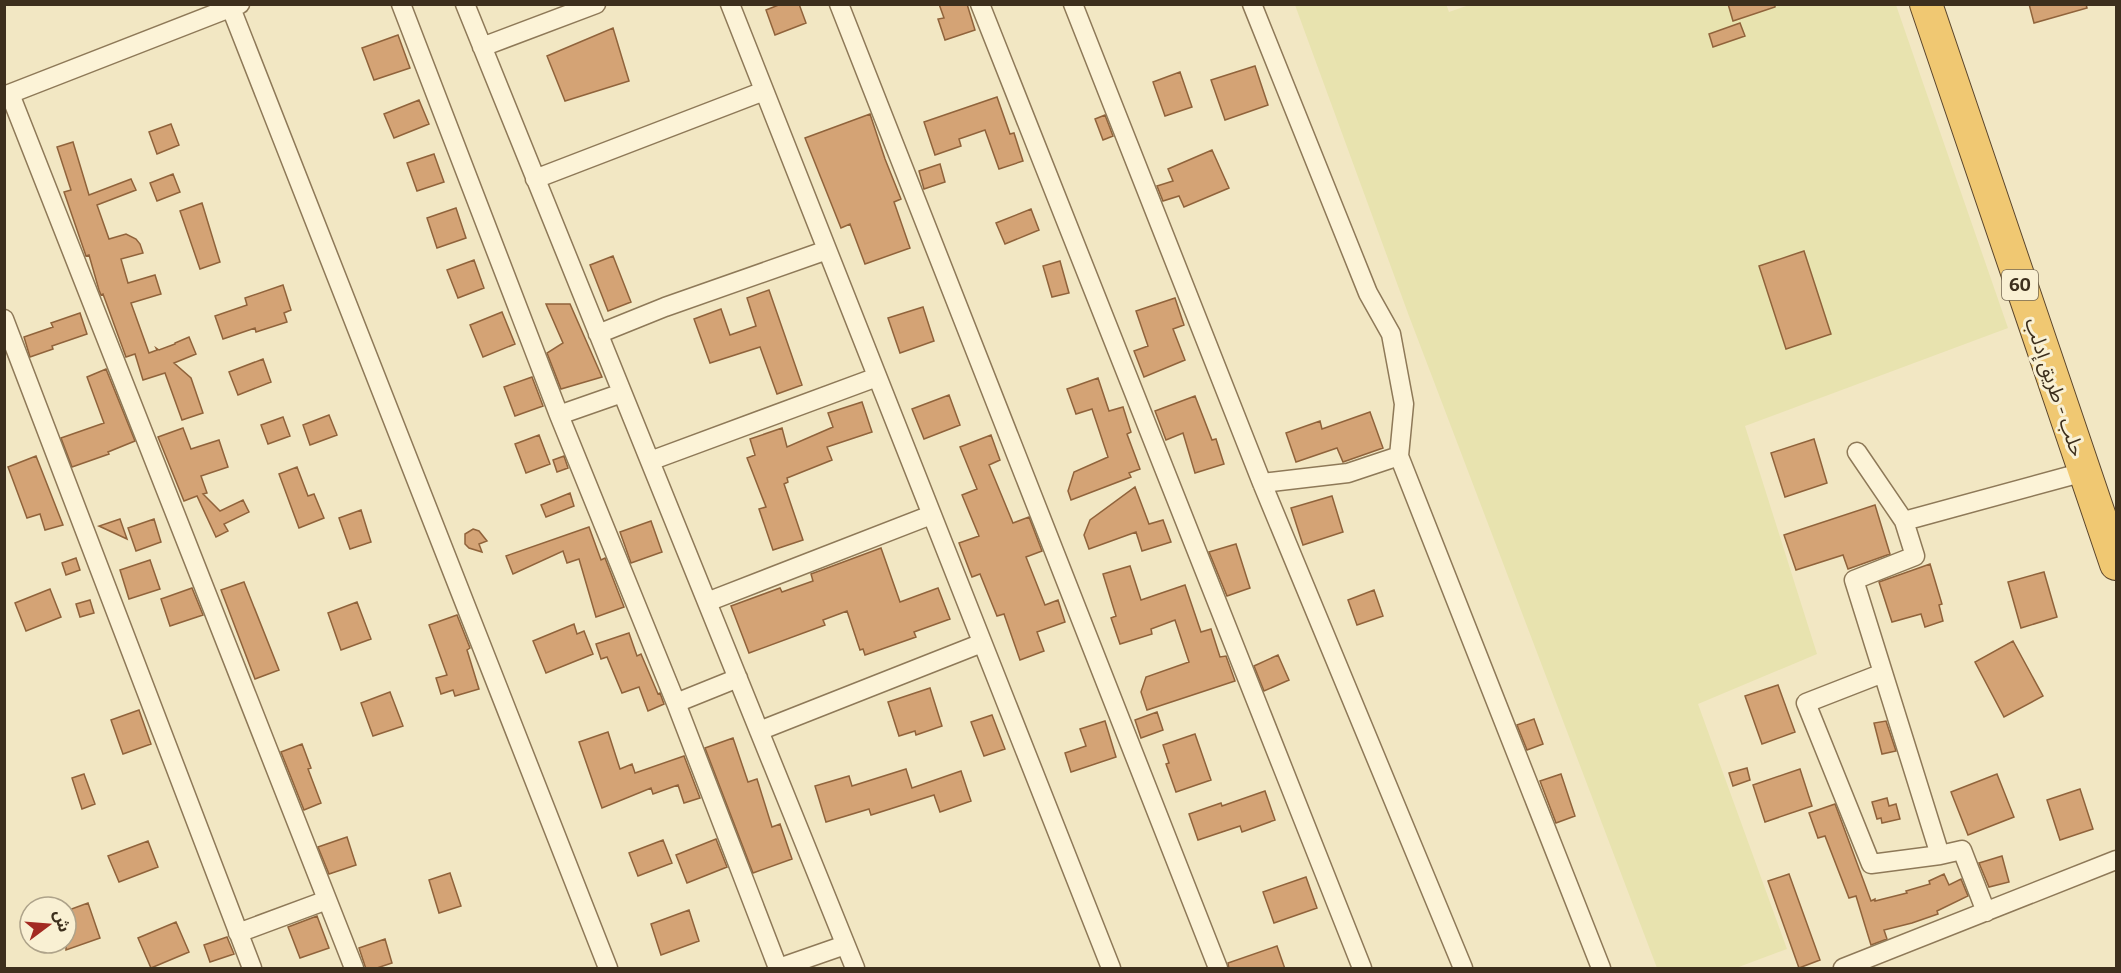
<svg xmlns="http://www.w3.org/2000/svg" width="2121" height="973" viewBox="0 0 2121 973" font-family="Bitter,'Noto Sans Arabic',serif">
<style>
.farmland{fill:#e8e3af}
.building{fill:#d4a375;stroke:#90633b;stroke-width:1.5}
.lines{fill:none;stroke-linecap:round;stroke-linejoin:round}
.minor-casing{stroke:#8e7958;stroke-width:21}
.trunk-casing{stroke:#5c462c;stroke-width:34}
.minor{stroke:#fcf3d7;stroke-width:18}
.trunk{stroke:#f0c872;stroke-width:32}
.labels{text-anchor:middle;stroke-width:6;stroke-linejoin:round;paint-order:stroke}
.shield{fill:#f9f0d3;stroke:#756954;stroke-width:1.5}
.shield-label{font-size:18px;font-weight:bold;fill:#3d2f1d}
.street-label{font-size:20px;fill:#3d2f1d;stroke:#f9f0d3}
</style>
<rect width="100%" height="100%" fill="#f2e7c3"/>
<path class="farmland" d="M1446,4L1449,12L1472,4L1896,5L2008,328L1745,426L1817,654L1698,704L1787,949L1736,968H1657L1409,316L1295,5Z"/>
<path class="building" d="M781,4H799L806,23L775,35L766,10Z
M939,4H967L975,30L945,40L938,19L944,18Z
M1728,4H1775V7L1733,21Z
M2029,4H2086L2087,8L2034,23Z
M1740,23L1745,36L1713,47L1709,34Z
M613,28L629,81L565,101L547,56Z
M398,35L410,68L374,80L362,48Z
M1255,66L1268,105L1225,120L1211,80Z
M1180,72L1192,107L1165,116L1153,82Z
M997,97L1010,134L1014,133L1023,161L999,169L985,130L959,139L961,146L935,155L924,122Z
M419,100L429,124L394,138L384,114Z
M870,114L885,159L901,199L894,202L910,248L865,264L850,224L841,228L805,138Z
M1105,115L1113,136L1103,140L1095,119Z
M171,124L179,145L157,154L149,132Z
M73,142L89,195L131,179L136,190L97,205L109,239L126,234L136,239L140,244L143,253L121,259L128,283L155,275L161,294L131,303L149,353L157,350L156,348L159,350L175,344V343L189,337L196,354L174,363L191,378L203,413L182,420L165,373L143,380L135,354L126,357L103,294L101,295L99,290L89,255L86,256L64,192L71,190L57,147Z
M1212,150L1229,188L1184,207L1179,196L1163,201L1157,186L1173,181L1168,169Z
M434,154L444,182L417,191L407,163Z
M940,164L945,182L924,189L919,171Z
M173,174L180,192L157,201L150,183Z
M202,203L220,262L200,269L180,211Z
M456,208L466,238L437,248L427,218Z
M1031,209L1039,230L1005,244L996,223Z
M1804,251L1831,334L1786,349L1759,266Z
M613,256L631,302L608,311L590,265Z
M474,260L484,288L458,298L447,270Z
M1060,261L1069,293L1052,297L1043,266Z
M283,285L291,310L284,313L287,322L256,332L255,328L223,339L215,316L247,305L245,298Z
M769,290L802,385L777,394L760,347L710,363L694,319L721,309L730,335L756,326L747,298Z
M1175,298L1184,325L1173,329L1185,360L1144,377L1134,351L1148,346L1136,311Z
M546,304H570L602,377L561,389L547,353L563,343Z
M923,307L934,341L900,353L888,318Z
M502,312L515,344L483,357L470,325Z
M80,313L87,334L52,346L53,349L30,357L24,337L53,327L51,323Z
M263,359L271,382L238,395L229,372Z
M106,369L135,441L108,452L109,454L72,467L61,438L104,423L87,377Z
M532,377L543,406L515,416L504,387Z
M1098,378L1109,411L1123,407L1131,432L1127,434L1140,469L1129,473L1131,477L1071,500L1068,491L1074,472L1108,457L1092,409L1076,414L1067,389Z
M949,395L960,425L924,439L912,409Z
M1195,396L1212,440L1216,439L1224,464L1195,473L1183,433L1166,440L1155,411Z
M862,402L872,432L827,447L832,460L787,478L788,482L784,484L803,540L773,550L759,509L766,507L747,458L755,455L750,439L782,428L787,447L833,427L828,413Z
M1370,412L1383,448L1343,462L1337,448L1296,462L1286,433L1320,421L1322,429Z
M329,415L337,435L310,445L303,425Z
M283,417L290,436L268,444L261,425Z
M183,428L191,449L219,440L228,467L201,476L207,493L203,494L220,511L243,500L249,512L224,524L228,531L216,537L197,496L184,501L158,437Z
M539,435L550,464L526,473L515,444Z
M991,435L1000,460L989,465L1013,523L1029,517L1042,551L1026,557L1045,605L1058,600L1065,622L1037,632L1044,651L1020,660L1004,614L997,616L980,574L972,577L959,543L979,536L962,495L977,489L960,447Z
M1814,439L1827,483L1785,497L1771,453Z
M36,456L63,525L45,530L40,514L27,518L8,467Z
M564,456L568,468L557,472L553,460Z
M297,467L308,496L314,494L324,518L299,528L279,474Z
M1135,487L1149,524L1163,520L1171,542L1142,551L1136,532L1089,549L1084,535L1090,520Z
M570,493L574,506L546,517L541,505Z
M1332,496L1343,532L1303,545L1291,508Z
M1875,505L1890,554L1848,569L1843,555L1796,570L1784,535Z
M361,510L371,542L350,549L339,518Z
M120,519L127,539L99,526Z
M154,519L161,542L136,551L128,528Z
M651,521L662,552L631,563L620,532Z
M589,527L601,560L605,558L624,607L596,617L579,559L567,563L563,551L513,574L506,556Z
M473,529L479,531L487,541L479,544L482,552L469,548L465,544V534Z
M1236,544L1250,588L1227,596L1209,552Z
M881,548L900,602L938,588L950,619L914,632L916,637L865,655L863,649L860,650L847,611L823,620L825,625L749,653L731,606L780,588L782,592L813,581L811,574Z
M76,558L80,570L66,575L62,563Z
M150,560L160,589L129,599L120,570Z
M1930,564L1942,604L1939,605L1943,621L1925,627L1921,614L1892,622L1879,582Z
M1130,566L1141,600L1185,585L1201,632L1211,629L1220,657L1226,656L1235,681L1147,710L1141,692L1146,677L1189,662L1175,620L1151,629L1152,634L1120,644L1111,618L1116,616L1103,574Z
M2044,572L2057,617L2021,628L2008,582Z
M244,582L279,670L255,679L221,590Z
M192,588L203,615L170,626L161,599Z
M50,589L61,617L26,631L15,603Z
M1374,590L1383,616L1357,625L1348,600Z
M90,600L94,613L80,617L76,604Z
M357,602L371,639L341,650L328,613Z
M457,615L470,648L467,650L479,689L455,696L453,690L441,694L436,678L447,675L429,625Z
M574,624L577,634L584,631L593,654L546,673L533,641Z
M629,633L637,656L641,654L658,694L660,693L664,704L648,711L639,687L622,693L607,657L601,659L596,644Z
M2013,641L2043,696L2004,717L1975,662Z
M1278,655L1289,680L1264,691L1254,666Z
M1778,685L1795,732L1762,744L1745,696Z
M930,688L942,726L916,735L915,731L899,736L888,702Z
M390,692L403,726L373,736L361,703Z
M139,710L151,744L123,754L111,720Z
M1157,712L1163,730L1141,738L1135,720Z
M992,715L1005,749L984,756L971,722Z
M1534,719L1543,744L1527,750L1517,725Z
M1105,721L1116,757L1071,772L1065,753L1086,746L1080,729Z
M1886,721L1896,751L1882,754L1874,723Z
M608,732L620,769L632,764L635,773L684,756L700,798L684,803L678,785L653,794L651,788L602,808L579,742Z
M1195,734L1211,780L1176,792L1166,764L1169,763L1163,745Z
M733,738L748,782L757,779L772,827L780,824L792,859L753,873L705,748Z
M302,744L311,768L308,769L321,803L304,810L281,752Z
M1747,768L1750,780L1733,786L1729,773Z
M906,769L912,788L961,771L971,801L940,812L934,795L871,815L869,809L826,822L815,786L849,776L852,786Z
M1800,769L1812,806L1765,822L1753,785Z
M84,774L95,804L82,809L72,778Z
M1561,774L1575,816L1556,823L1540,781Z
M1997,774L2014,817L1968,835L1951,792Z
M2080,789L2093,829L2060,840L2047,800Z
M1265,791L1275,820L1242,832L1240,826L1198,840L1189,814L1221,803L1222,806Z
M1887,798L1889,806L1896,804L1900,819L1882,823L1881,818L1877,819L1872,802Z
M1835,804L1871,901L1875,899V901L1907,893L1906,891L1930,884L1929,881L1944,874L1949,885L1961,879L1968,896L1937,911L1938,914L1912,923L1884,930L1887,939L1871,945L1856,896L1849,898L1825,836L1818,838L1809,813Z
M347,837L356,865L329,874L318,847Z
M716,839L727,867L687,883L676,855Z
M663,840L672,863L638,876L629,853Z
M148,841L158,867L119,882L108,856Z
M2002,856L2009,882L1989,887L1979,863Z
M450,873L461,906L439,913L429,880Z
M1789,874L1820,960L1799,968L1768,881Z
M1306,877L1317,908L1274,923L1263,892Z
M88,903L100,938L66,950V911Z
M689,910L699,941L661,955L651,924Z
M317,916L329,948L300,958L288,927Z
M176,922L189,952L151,968L138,938Z
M227,937L234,954L210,962L204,945Z
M385,939L392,963L374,969H366L359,948Z
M1277,946L1285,969H1229L1228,963Z"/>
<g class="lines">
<g class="minor-casing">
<path id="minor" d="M401,4L559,415L676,703
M465,4L855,968
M730,4L1111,968
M839,4L1218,968
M980,4L1362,968
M1073,4L1262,483L1463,968
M1252,4L1368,293L1391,334L1404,404L1399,456L1601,968
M231,8L608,968
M482,47L596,4
M10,94L354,968
M4,96L240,4
M535,179L764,91
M4,319L252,968
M598,334L665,307L827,250
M559,415L622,393
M1857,452L1904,521L1915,556L1854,580L1940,855L1962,850L1986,912
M650,461L877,377
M1262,483L1348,473L1399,456
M1904,521L2084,472
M707,602L931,515
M1883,673L1806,703L1871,864L1940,855
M738,678L676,703L778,968
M759,731L982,643
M238,933L327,900
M779,968L845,945
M1843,968L2116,860"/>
</g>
<g class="trunk-casing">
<path id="trunk" d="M1926,4L2116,564"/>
</g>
<use href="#minor" class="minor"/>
<use href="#trunk" class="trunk"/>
</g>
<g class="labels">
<rect class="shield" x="2002" y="270" width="36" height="30" rx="4.5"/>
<g class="shield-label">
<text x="2020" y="291">60</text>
</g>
<g class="street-label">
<text transform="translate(2055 387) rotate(71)" y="7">حلب - طريق إدلب</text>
</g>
</g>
<rect width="2121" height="973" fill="none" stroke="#3d2f1d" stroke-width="12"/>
<g transform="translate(48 925) rotate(74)"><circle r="28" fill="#f9f0d3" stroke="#aea38a" stroke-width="1.5"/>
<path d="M0-4.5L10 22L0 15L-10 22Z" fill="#a32a22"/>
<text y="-9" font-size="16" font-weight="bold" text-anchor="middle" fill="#3d2f1d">ش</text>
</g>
</svg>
